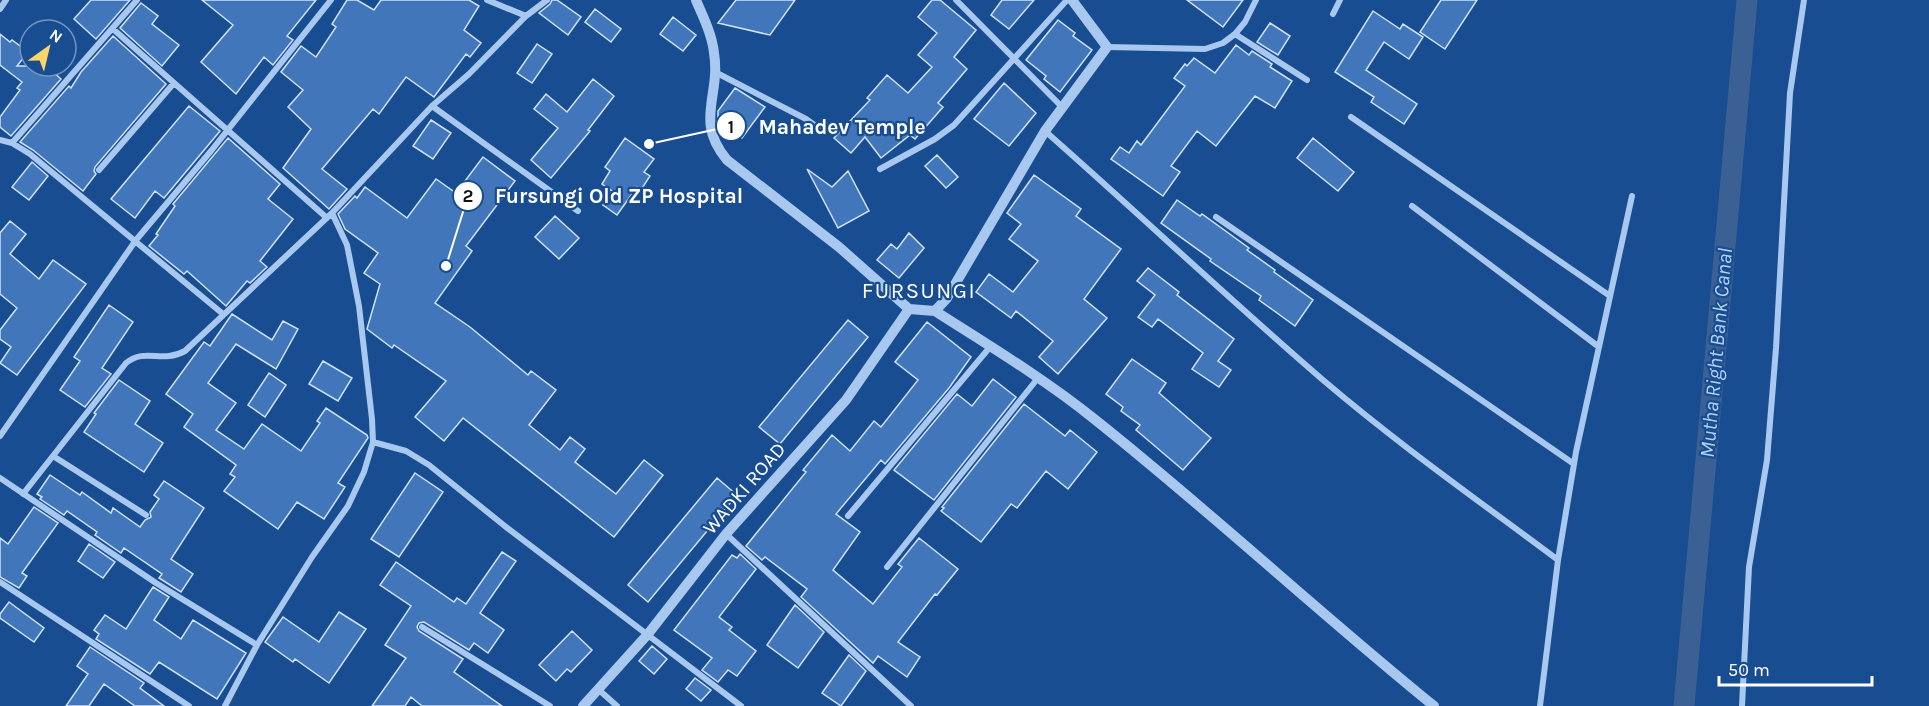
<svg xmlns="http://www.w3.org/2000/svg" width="1929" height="706" viewBox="0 0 1929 706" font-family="Karla,sans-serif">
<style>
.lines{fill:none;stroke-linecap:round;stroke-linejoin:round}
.canal{stroke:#3b6093;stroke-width:21}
.building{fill:#4176ba;stroke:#cfe2fb;stroke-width:1.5}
.minor{stroke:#a8c8f0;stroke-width:6}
.tertiary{stroke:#a8c8f0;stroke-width:10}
.labels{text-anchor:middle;stroke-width:4.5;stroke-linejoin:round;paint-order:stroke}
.street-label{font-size:20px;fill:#fff;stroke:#184d92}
.water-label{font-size:21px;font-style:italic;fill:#b4d2f7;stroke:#184d92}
.quarter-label{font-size:22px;letter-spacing:1.5px;fill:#fff;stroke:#184d92}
.leader{fill:none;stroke:#fff;stroke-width:2}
.callout-dot{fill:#fff;stroke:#184d92;stroke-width:2}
.mark-label{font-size:18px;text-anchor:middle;font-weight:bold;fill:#111}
.callout-label{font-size:21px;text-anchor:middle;font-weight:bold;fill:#fff;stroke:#184d92;stroke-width:4.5;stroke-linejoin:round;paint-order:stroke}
</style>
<rect width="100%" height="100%" fill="#184d92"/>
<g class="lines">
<path class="canal" d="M1684,706L1747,0"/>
</g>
<path class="building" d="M91,0H130L96,39L74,19Z
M202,0H316L287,36L293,40L273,65L264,57L236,94L201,62L233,25Z
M347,0H357L374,10L381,0H469L479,6L464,30L481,43L470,57L466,54L434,97L406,77L379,114L373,109L322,169L347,189L329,209L283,168L311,129L288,107L303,90L281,72L301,46L316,57L336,27L332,24Z
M552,0H557L581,17L568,35L539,13L550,4Z
M736,0H795L770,35L718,23Z
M932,0H940L976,30L954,57L967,69L938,103L943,107L915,139L910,135L881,158L865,137L851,153L834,138L870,100L867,98L887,75L908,93L932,67L918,55L937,33L918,17Z
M1002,0H1034L1009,29L991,15Z
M1187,0H1243L1223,27Z
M1441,0H1477L1445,49L1420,32Z
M141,3L158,16L152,24L179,45L162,66L120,28Z
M595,9L621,29L611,42L585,22Z
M1373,11L1400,29L1403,24L1423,37L1409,59L1384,42L1366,70L1417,104L1404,124L1371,102L1374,97L1335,72Z
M673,17L696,35L683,51L660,34Z
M1058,20L1075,33L1073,36L1092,50L1060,92L1044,79L1046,76L1026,60Z
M1270,23L1290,36L1278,55L1257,42Z
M0,34L10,42L12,40L28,52L17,66H46L61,79L11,136L0,127V117L20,90L17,88L22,82L0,65Z
M113,36L166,84L95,167L94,171L96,174L83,191L33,150L20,142L69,86L71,88L81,72Z
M537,44L552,54L532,83L517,73Z
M1236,45L1249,55L1252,51L1272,64L1270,67L1292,81L1275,108L1255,96L1216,146L1197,131L1171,166L1180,172L1163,196L1111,159L1120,147L1129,153L1137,141L1141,145L1185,86L1174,78L1185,64L1187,66L1194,58L1215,73Z
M593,79L614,96L588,130L590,131L551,178L531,160L558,128L534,109L546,94L567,112Z
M1004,83L1036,113L1009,146L974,119Z
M735,88L765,107L742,138L718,120V111Z
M189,106L220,131L164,198L155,191L135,218L111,199Z
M431,120L451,133L433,159L413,146Z
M228,138L280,184L268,199L293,219L260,261L267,267L250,283L247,281L226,306L187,271L184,274L149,246L158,235L156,234L175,206L173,204Z
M625,138L654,159L644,172L650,176L641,190L637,187L617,215L603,205L612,191L602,184L610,171L605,167Z
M1313,138L1354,172L1338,191L1297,158Z
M937,155L958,177L946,188L925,166Z
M483,157L515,181L466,246L472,251L435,303L470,327L528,375L531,371L556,390L529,425L560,450L570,437L585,449L575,462L616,494L644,460L663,475L614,537L463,418L444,441L415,417L446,381L394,345L392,348L367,329L380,284L364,273L378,253L345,229L338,214L355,196L357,198L365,187L407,218L436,179L456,193Z
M32,162L48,176L29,200L12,187Z
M807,169L832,187L848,171L869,211L838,228Z
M1034,175L1081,209L1076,216L1121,249L1084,299L1107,318L1058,374L1039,357L1053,341L1016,311L1011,318L976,292L989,274L1013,292L1038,261L1009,239L1021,224L1007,213Z
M1177,200L1200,216L1202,214L1249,248L1247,250L1275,270L1274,272L1313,300L1295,326L1259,300L1261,296L1210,261L1211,259L1161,223Z
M555,216L579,238L559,259L535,237Z
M10,221L26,234L10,254L39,279L53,260L86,284L17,375L0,363L11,347L0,339V330L17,308L0,294V233Z
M909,233L924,248L899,278L877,260L891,244L897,249Z
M1148,268L1179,292L1177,295L1234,339L1218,361L1231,370L1219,387L1192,369L1203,353L1158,319L1152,327L1138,317L1155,295L1137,281Z
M109,305L133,322L102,368L111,374L85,407L60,390L80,361L74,357Z
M232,314L272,340L283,321L298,329L276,369L236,344L208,383L236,403L216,430L244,449L262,424L301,451L320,423L317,421L326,408L367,435L368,438L338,483L345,487L324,519L297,502L278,529L224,491L235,477L230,474L236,465L184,427L193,414L166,394L204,342L210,346Z
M848,320L868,337L780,444L759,427Z
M927,322L971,357L949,388L885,464L881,460L836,514L860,532L833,570L873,604L902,567L898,564L919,538L958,569L937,595L935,594L898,642L920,657L907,677L878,656L873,663L801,597L807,589L765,557L762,560L746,546L806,472L803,470L832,435L850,451L874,421L881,427L918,380L895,362Z
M1132,359L1166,383L1159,393L1211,438L1183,470L1136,430L1140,425L1121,411L1123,407L1106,394Z
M323,361L352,378L338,401L309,384Z
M269,373L286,385L265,417L248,405Z
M993,379L1016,397L934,500L894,470L957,394L972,406Z
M119,380L150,401L135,424L163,443L144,472L84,432L96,414L94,413Z
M1024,404L1065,436L1070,430L1097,452L1068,489L1046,471L1017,508L1011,504L981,542L941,511L944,508L942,507Z
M415,473L443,492L399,557L371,539Z
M50,475L80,495L82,492L111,513L113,508L140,527L145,520L151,517L150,512L159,499L154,495L164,481L204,508L171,559L193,574L181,592L159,578L162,574L124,548L121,553L95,535L97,532L67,511L64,515L40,499L42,497L37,494Z
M717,478L737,495L648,602L628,585Z
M34,507L58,523L22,573L27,576L19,588L0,577V538L8,544Z
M89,544L115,562L103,578L78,561Z
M502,552L516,561L480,613L504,630L488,653L474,643L469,650L424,622L419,623L417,627L419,631L463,659L454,672L502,706H422L411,697L405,706H372L406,658L385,645L411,606L380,585L396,562L454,602L457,598L466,604Z
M740,554L756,569L719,617L732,627L729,630L756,651L737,676L728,670L718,682L702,670L712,658L674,630L732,555L737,558Z
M153,587L169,597L154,620L181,639L193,620L246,653L217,699L159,662L150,674L96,639L99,634L94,630L105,615L126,629Z
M9,602L44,628L34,642L0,618V614Z
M795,605L824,632L798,668L767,645Z
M339,612L366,629L329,683L295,659L293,662L265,642L283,617L319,642Z
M572,631L592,650L571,672L567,669L556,681L539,665Z
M652,646L667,659L654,674L639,661Z
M90,647L144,683L140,688L164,706H135L104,684L89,706H66L88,674L77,666Z
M849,655L866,671L841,706L822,693Z
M695,678L711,690L701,701L686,689Z"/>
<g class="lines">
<path class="minor" d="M487,0L526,16
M956,0L1062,107
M0,9L6,0
M1333,14L1340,0
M113,29L327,218
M1235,34L1307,80
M1107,47L1205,49L1223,43L1235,34L1245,22L1256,0
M715,72L806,119L823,131
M432,106L578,211
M1351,117L1610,296
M1045,131C1138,213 1229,299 1323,380C1398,444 1479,501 1558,560
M0,140L12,143L30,154L223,314
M12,143L137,0
M880,169L935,139L954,125L1067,0
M99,170L174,83
M1412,206L1599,347
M1216,217L1574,464
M0,436L136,240L211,151L331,0
M373,442L406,451L429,465L506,527L741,706
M53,456L146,515
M0,478L156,583L257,645
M23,494L126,363C146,347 161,364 185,351L332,213
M848,516L990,347
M726,534L911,706
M887,567L1038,378
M0,582L189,706
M422,627L550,706
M599,690L617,706
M225,706L257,645L312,557L348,506L364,472L373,442L372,419L359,306L347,245L332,213L432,106L469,74L526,16L547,0
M1540,706L1558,560L1576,452L1632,196
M1742,706L1749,567L1767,460L1776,348L1790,93L1804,0"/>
<path class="tertiary" d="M696,0C703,17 712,34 714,53C721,96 694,121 727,160L839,247L909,309
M935,311C988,345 1043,378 1093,418C1209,510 1318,612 1434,706
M935,311L947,298L1045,131L1107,47L1072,0
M583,706L648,634L726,534L846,400L909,309L935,311"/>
</g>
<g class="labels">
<g class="street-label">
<text transform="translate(744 488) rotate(-49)" y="7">WADKI ROAD</text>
</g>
<g class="water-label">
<text transform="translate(1716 353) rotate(-85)" y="7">Mutha Right Bank Canal</text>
</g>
<g class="quarter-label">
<text x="919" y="298">FURSUNGI</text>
</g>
</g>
<path class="leader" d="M649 144L731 126M446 266L468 196"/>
<g class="callout-dot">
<circle cx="649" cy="144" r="6"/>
<circle cx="446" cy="266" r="6"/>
<circle cx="731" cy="126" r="15"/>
<circle cx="468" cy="196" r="15"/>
</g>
<g class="mark-label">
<text x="731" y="133">1</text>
<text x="468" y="202">2</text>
</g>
<g class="callout-label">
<text x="842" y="134">Mahadev Temple</text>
<text x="619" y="203">Fursungi Old ZP Hospital</text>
</g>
<g transform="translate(48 48) rotate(34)"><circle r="28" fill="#184d92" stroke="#7494be" stroke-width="1.5"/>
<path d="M0-4.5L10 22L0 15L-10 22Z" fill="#ffd467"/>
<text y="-9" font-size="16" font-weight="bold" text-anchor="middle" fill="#ffffff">N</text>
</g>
<path d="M1719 676v9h153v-9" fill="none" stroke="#ffffff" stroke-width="3"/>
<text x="1728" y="676" font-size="18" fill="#ffffff" stroke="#184d92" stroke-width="4.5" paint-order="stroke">50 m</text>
</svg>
